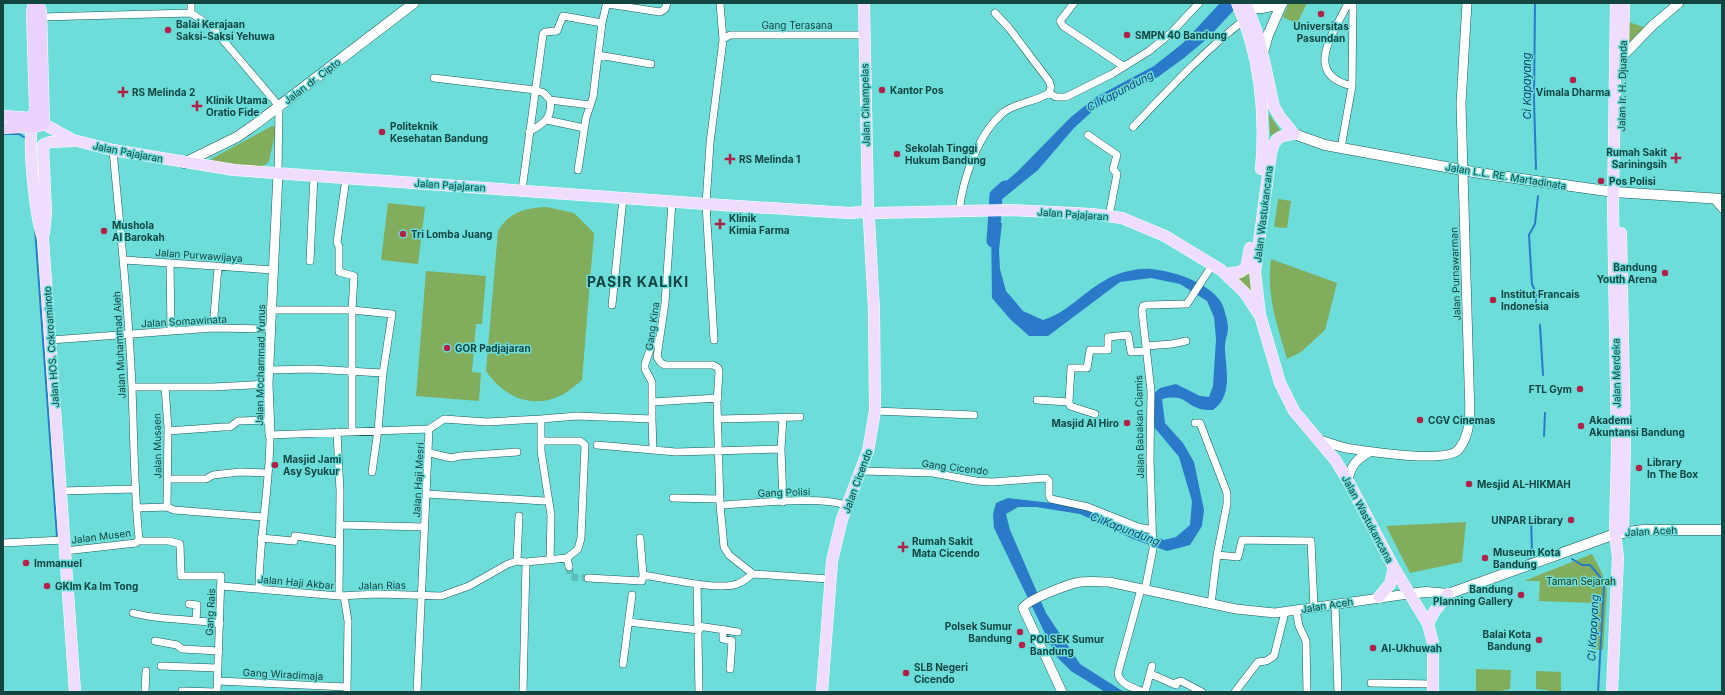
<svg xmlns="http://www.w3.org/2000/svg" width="1725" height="695" viewBox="0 0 1725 695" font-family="Inter,sans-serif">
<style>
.green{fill:#82ad5c}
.water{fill:#2b7ac9}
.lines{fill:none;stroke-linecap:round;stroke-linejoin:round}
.stream{stroke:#2b7ac9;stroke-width:2}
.river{stroke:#2b7ac9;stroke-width:13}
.minor-tunnel{stroke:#5abebb;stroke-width:7;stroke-dasharray:7 3.5;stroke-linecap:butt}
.minor-casing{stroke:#1c5a58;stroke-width:8}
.tertiary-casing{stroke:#1c5a58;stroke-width:10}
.secondary-casing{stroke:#1c5a58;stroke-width:11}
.primary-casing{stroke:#fff;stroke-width:12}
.trunk-casing{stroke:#fff;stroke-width:12}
.minor{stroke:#fff;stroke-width:7}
.tertiary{stroke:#fff;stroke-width:9}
.secondary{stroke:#fff;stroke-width:10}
.primary{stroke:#f0ddfd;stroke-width:11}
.trunk{stroke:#ebd2fc;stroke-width:11}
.poi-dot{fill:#b22048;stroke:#6cddd9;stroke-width:1.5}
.labels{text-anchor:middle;stroke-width:3;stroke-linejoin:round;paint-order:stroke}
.poi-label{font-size:10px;font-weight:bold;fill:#124442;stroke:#6cddd9;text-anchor:start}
.street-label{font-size:10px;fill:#124442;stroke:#6cddd9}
.park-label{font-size:10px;fill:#1d3107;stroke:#6cddd9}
.water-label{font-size:11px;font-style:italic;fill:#0b4377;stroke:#6cddd9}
.district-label{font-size:14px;font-weight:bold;letter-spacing:1px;fill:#124442;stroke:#6cddd9}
</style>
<rect width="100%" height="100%" fill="#6cddd9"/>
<path class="green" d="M1289,3H1307L1297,24L1283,17Z
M1626,21L1646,28L1626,45Z
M1269,114L1280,130L1270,136Z
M272,126L276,127V130L269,161C261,174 225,163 212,161L211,159Z
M1278,199L1291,201L1287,228L1274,227Z
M388,203L425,207L418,264L381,260Z
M547,207L574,213L594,233L582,380C576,385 569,391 562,395C532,410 504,397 486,371L498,231C510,211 526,208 547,207Z
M1271,259L1337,283L1325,330L1301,352L1287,359C1277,325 1266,295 1271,259Z
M1250,266L1252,296L1232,275Z
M426,271L486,276L482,324H476L472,372L481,373L479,401L416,396Z
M1466,522L1462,562L1410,573L1386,526Z
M1592,554L1602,573L1607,590L1603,650L1592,649L1594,603L1539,601L1540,581H1524Z
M1476,669L1511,670L1510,689L1496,692H1476Z
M1536,671L1561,672V692H1550L1547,690L1536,689Z"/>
<path class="water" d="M1220,3H1231L1234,10L1208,38L1184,58L1158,77L1097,107L1074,128L1038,170L1001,200H990L998,188L1017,172L1071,117L1096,97L1154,66L1183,43Z
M991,223H1002L999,250L1000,269L1006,291L1023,311L1043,320C1067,313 1082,293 1104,281C1116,273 1136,268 1151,269C1173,271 1208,282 1221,302C1224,307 1228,322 1228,328C1228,335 1224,342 1225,349C1226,370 1233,396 1213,410C1209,410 1204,410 1200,409C1183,403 1185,394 1162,399L1165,423L1183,443L1194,462L1204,510L1202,526L1190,545L1167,551L1133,539L1080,514L1036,507H1018L1006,514L1010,530L1046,613L1080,664L1124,692H1105L1071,671L1056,656L994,528L993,514L996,503L1008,498L1088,507L1133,528L1164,540L1176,537L1190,525L1192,501L1179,457L1155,428L1151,409L1153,394L1160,388L1176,384L1200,396L1209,397L1213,386L1216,339L1214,317L1207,301L1180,284L1151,278L1120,282L1048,336H1029L1010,319L992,298Z"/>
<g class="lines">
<path class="stream" d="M1535,3L1534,100L1536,169
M3,134H19L27,139
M35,228L57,536
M1536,308V293L1532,284L1529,235L1535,224L1538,196
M1540,325L1543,375
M1544,436L1545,413
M1531,517L1532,553
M1572,559L1582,565H1590L1601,578L1604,586L1598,692"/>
<path class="river" d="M993,241L996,195L1005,187"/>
<path class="minor-tunnel" d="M569,567L571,577L588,578"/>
<g class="minor-casing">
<path id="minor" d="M191,3V13L212,27L279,106L278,173
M1074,3L1060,21L1063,26L1123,66
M1348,3C1335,32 1301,74 1352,86
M41,17L191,13
M602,23L606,6L608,4L660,12L665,9L667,3
M723,39L730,35H864
M598,55L651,64
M434,78L535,90L544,93L550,100C553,118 543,124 529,132
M1049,93L1056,97H1066L1112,74L1149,51L1171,33L1199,3
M550,100L590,105
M547,120L584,128
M1133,127C1168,90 1203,52 1244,20
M1088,135L1117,155L1113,169L1117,174L1109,216
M1341,148L1352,86L1353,3
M346,178L337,242L339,247V272L354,276L352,310V431
M522,190L543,34L545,32L557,31L563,16L602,23L593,97L586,118L578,170
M1713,198L1722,209
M672,202L665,303L657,357L661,363L665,365H713L718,368L719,372L717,403L720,505L724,547L729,555L753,574L829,579
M959,211C963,179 978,133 1004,112C1017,102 1036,102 1049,93L1051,87L1049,81L1009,28L995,13
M124,260L273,270
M310,261L314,175
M170,263L171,331
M612,305L623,198
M271,310H352L392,314L383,373L378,430L372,472
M213,328L218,267
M51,340L213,328L270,329
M714,340L706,204L710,143L723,40L720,3
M1146,346L1172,344L1186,341
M269,370L311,369L383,373
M132,387H213L268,384
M1037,400L1069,402L1071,368H1087L1090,350H1108V337L1128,335L1131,352L1146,351
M652,402L718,398
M1069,402L1070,406L1095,414
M875,411L974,415
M541,419L577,416L652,419L653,450
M652,419V382L645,369V364L653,341L660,339
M718,419L800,417
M1195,423H1200L1227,493V504L1217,555L1211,604
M429,429L444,419L487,422L541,419V451L551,515L550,560
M168,431L223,427H230L238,421L269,420
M337,432L340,491L339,596
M597,445L676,452L781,449
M430,453L451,458L460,456L517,452
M862,471L933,473L976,481L992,482L1046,478L1049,481V496L1051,499L1088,507L1138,527L1152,530
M168,479H206L213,475L240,472L268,473
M61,491L134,489
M427,494L544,501
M673,498L720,499
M783,502L781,449L783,418
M720,505C749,504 824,495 847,506
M167,507L174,510L263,517
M136,508L167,507L168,428L165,387
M340,525L425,527
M261,538L294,541L295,536L339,542
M640,538L643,575
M138,541H169L180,544L181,576H221L217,692
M3,543L64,540
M65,551L136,543L139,539C134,489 134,439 132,388C129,308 120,229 113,150
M1217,555L1238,557L1242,540L1311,541L1314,607
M567,558L569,567
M517,561L519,516
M588,578L642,581L643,575C664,578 719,591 737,584C743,582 748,577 753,574
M697,584L699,692
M222,586L339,596L378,594L441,596L469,586L508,564L517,561L526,562L567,558L578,549L581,538L585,445L580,441H541
M259,589C259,537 270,487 270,435L429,429
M1141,589L1118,673C1119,685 1135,688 1144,692
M1145,590L1153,549L1150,460L1151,391L1142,311L1143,306L1147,305L1187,304L1213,264
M344,596L348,621L347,692
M189,604L197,605L196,621
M1335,604L1338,692
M1296,610L1299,626L1306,641L1307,692
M133,613C162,621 191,618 220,624
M628,622L699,630
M698,626L738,632
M723,629V639L732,641L730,669
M155,641L177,645L182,649L219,651
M623,664L632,595
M161,666L218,668
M1151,674L1176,685
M218,681L347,687
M1175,683L1181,681L1202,692
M1371,683L1433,684
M182,691L216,692
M145,692L146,671
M417,692L429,429
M523,692L526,562
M1145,692L1152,666
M1235,692L1258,662L1266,661L1274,656L1285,612"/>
</g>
<g class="tertiary-casing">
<path id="tertiary" d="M1622,57L1653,25L1679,3
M270,435L268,384L278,173
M1317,439C1327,442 1336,446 1346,448C1366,451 1448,464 1459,449C1474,430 1469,402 1469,381L1461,103L1467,3
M1348,481C1350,466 1357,459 1369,452
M1062,692L1023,608C1028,599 1069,584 1080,582C1090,581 1099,582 1109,582L1236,609L1275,613L1408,594"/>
</g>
<g class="secondary-casing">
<path id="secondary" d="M1248,8H1262L1282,4
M1263,53L1268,35L1282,3
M1294,134L1325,145L1479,173L1614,192L1722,199
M184,163L237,137L257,123L414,3
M1408,594L1426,592L1448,594L1615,534L1643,530H1722"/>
</g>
<g class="primary-casing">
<path id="primary" d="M864,3L868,207
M1237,3C1260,54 1266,114 1261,169
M1246,3L1259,38L1274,107L1280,117L1294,134
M1623,50L1624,3
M1294,134C1279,135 1274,139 1271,153L1255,272L1260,315L1276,369L1280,383L1294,411L1336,461L1348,481L1394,568L1428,624L1433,643V692
M876,213L1009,210L1092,214L1122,218L1165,236L1221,270L1245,293L1258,313
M44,233L46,213L43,145L50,142L72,141
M1621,233L1625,446L1623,530
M1226,274L1240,272L1246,268L1250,248
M1379,597L1390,584L1394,568
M1428,624L1434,612L1448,594
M75,692L43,239C35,214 27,142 33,118L73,140L113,150L234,170L706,204L849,213L863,212L868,207
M822,692L832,561L842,519L868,451L875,411L874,310L869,220
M1612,692L1618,557L1615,534L1617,450L1613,205L1616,3"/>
</g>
<g class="trunk-casing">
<path id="trunk" d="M3,116L33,118L35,109L32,12L34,3
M3,128L39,126L44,124L41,11L38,3"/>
</g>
<use href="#minor" class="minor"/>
<use href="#tertiary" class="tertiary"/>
<use href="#secondary" class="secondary"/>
<use href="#primary" class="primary"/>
<use href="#trunk" class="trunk"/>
</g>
<g class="poi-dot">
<circle cx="1321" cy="14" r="4"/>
<circle cx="168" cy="30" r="4"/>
<circle cx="1127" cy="35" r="4"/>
<circle cx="1573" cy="80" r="4"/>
<circle cx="882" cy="90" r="4"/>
<path d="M121 86h4v4h4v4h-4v4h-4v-4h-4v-4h4z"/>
<path d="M195 100h4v4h4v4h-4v4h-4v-4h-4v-4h4z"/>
<circle cx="382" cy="132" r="4"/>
<circle cx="897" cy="154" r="4"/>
<path d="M1674 152h4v4h4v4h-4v4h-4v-4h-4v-4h4z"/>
<path d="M728 153h4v4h4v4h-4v4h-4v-4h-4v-4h4z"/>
<circle cx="1601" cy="181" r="4"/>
<path d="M718 218h4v4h4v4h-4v4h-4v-4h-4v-4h4z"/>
<circle cx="104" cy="231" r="4"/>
<circle cx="403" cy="234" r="4"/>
<circle cx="1665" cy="273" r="4"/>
<circle cx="1493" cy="300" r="4"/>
<circle cx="447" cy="348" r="4"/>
<circle cx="1580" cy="389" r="4"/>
<circle cx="1420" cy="420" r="4"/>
<circle cx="1127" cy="423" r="4"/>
<circle cx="1581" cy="426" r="4"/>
<circle cx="275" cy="465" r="4"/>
<circle cx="1639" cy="468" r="4"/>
<circle cx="1469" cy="484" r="4"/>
<circle cx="1571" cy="520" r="4"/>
<path d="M901 541h4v4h4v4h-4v4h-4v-4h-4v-4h4z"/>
<circle cx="1485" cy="558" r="4"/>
<circle cx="26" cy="563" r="4"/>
<circle cx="47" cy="586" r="4"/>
<circle cx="1521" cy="595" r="4"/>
<circle cx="1020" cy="632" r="4"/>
<circle cx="1539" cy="640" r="4"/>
<circle cx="1022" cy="645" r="4"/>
<circle cx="1373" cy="648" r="4"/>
<circle cx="906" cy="673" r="4"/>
</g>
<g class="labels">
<g class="poi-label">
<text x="176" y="28">Balai Kerajaan<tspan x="176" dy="12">Saksi-Saksi Yehuwa</tspan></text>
<text x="1321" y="30" text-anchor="middle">Universitas<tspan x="1321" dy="12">Pasundan</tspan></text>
<text x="1135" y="39">SMPN 40 Bandung</text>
<text x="890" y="94">Kantor Pos</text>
<text x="132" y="96">RS Melinda 2</text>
<text x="1573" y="96" text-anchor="middle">Vimala Dharma</text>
<text x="206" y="104">Klinik Utama<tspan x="206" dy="12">Oratio Fide</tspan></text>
<text x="390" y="130">Politeknik<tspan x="390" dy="12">Kesehatan Bandung</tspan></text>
<text x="905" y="152">Sekolah Tinggi<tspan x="905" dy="12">Hukum Bandung</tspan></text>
<text x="1667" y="156" text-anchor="end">Rumah Sakit<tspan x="1667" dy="12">Sariningsih</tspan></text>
<text x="739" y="163">RS Melinda 1</text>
<text x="1609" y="185">Pos Polisi</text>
<text x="729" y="222">Klinik<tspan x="729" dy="12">Kimia Farma</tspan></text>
<text x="112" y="229">Mushola<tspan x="112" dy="12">Al Barokah</tspan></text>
<text x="411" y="238">Tri Lomba Juang</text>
<text x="1657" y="271" text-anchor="end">Bandung<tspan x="1657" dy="12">Youth Arena</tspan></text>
<text x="1501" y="298">Institut Francais<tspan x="1501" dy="12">Indonesia</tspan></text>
<text x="455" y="352">GOR Padjajaran</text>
<text x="1572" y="393" text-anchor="end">FTL Gym</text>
<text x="1428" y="424">CGV Cinemas</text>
<text x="1589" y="424">Akademi<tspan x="1589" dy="12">Akuntansi Bandung</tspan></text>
<text x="1119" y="427" text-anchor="end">Masjid Al Hiro</text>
<text x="283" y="463">Masjid Jami<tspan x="283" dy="12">Asy Syukur</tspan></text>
<text x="1647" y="466">Library<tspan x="1647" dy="12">In The Box</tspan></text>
<text x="1477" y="488">Mesjid AL-HIKMAH</text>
<text x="1563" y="524" text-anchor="end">UNPAR Library</text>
<text x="912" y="545">Rumah Sakit<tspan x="912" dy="12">Mata Cicendo</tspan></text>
<text x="1493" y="556">Museum Kota<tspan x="1493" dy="12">Bandung</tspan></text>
<text x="34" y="567">Immanuel</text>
<text x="55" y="590">GKIm Ka Im Tong</text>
<text x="1513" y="593" text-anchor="end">Bandung<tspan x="1513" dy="12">Planning Gallery</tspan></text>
<text x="1012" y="630" text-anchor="end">Polsek Sumur<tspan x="1012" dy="12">Bandung</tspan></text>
<text x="1531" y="638" text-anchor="end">Balai Kota<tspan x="1531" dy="12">Bandung</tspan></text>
<text x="1030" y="643">POLSEK Sumur<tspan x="1030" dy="12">Bandung</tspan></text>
<text x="1381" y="652">Al-Ukhuwah</text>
<text x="914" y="671">SLB Negeri<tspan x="914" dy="12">Cicendo</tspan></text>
</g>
<g class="street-label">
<text x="797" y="29">Gang Terasana</text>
<text transform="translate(312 81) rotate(-37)" y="4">Jalan dr. Cipto</text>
<text transform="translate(1622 86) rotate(-89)" y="4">Jalan Ir. H. Djuanda</text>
<text transform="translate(865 105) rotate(-91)" y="4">Jalan Cihampelas</text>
<text transform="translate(128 152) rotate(11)" y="4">Jalan Pajajaran</text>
<text transform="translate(1506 176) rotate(9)" y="4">Jalan L.L. RE. Martadinata</text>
<text transform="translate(450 185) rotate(4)" y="4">Jalan Pajajaran</text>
<text transform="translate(1073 214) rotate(4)" y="4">Jalan Pajajaran</text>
<text transform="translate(1263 214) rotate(-83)" y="4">Jalan Wastukancana</text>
<text transform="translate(199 255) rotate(4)" y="4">Jalan Purwawijaya</text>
<text transform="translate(1455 274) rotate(-92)" y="4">Jalan Purnawarman</text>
<text transform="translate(184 321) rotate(-3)" y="4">Jalan Somawinata</text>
<text transform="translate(652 326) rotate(-82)" y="4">Gang Kina</text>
<text transform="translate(119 345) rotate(-93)" y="4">Jalan Muhammad Aleh</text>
<text transform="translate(51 347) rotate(-94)" y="4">Jalan HOS. Cokroaminoto</text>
<text transform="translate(260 365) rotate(-89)" y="4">Jalan Mochammad Yunus</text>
<text transform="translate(1616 373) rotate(-91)" y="4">Jalan Merdeka</text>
<text transform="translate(1139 427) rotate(-91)" y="4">Jalan Babakan Ciamis</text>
<text transform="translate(157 446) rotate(-91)" y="4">Jalan Musaen</text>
<text transform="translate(955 467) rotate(7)" y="4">Gang Cicendo</text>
<text transform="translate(418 480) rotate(-87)" y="4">Jalan Haji Mesri</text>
<text transform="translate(857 481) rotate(-70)" y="4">Jalan Cicendo</text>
<text transform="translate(784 492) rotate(-2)" y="4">Gang Polisi</text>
<text transform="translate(1368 519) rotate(62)" y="4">Jalan Wastukancana</text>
<text transform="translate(1651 531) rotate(-3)" y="4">Jalan Aceh</text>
<text transform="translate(101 536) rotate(-7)" y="4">Jalan Musen</text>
<text transform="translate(296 582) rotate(5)" y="4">Jalan Haji Akbar</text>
<text transform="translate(382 585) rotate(-1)" y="4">Jalan Rias</text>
<text transform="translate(1327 605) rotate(-9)" y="4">Jalan Aceh</text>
<text transform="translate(210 612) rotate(-87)" y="4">Gang Rais</text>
<text transform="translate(283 674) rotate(3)" y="4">Gang Wiradimaja</text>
</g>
<g class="park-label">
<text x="1581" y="585">Taman Sejarah</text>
</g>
<g class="water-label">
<text transform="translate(1527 86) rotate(-90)" y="4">Ci Kapayang</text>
<text transform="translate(1120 91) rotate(-28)" y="4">Ci Kapundung</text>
<text transform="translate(1125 529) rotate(21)" y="4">Ci Kapundung</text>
<text transform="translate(1593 628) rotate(-87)" y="4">Ci Kapayang</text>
</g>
<g class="district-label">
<text x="638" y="287">PASIR KALIKI</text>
</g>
</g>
<rect width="1725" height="695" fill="none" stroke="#124442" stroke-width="8"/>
</svg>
